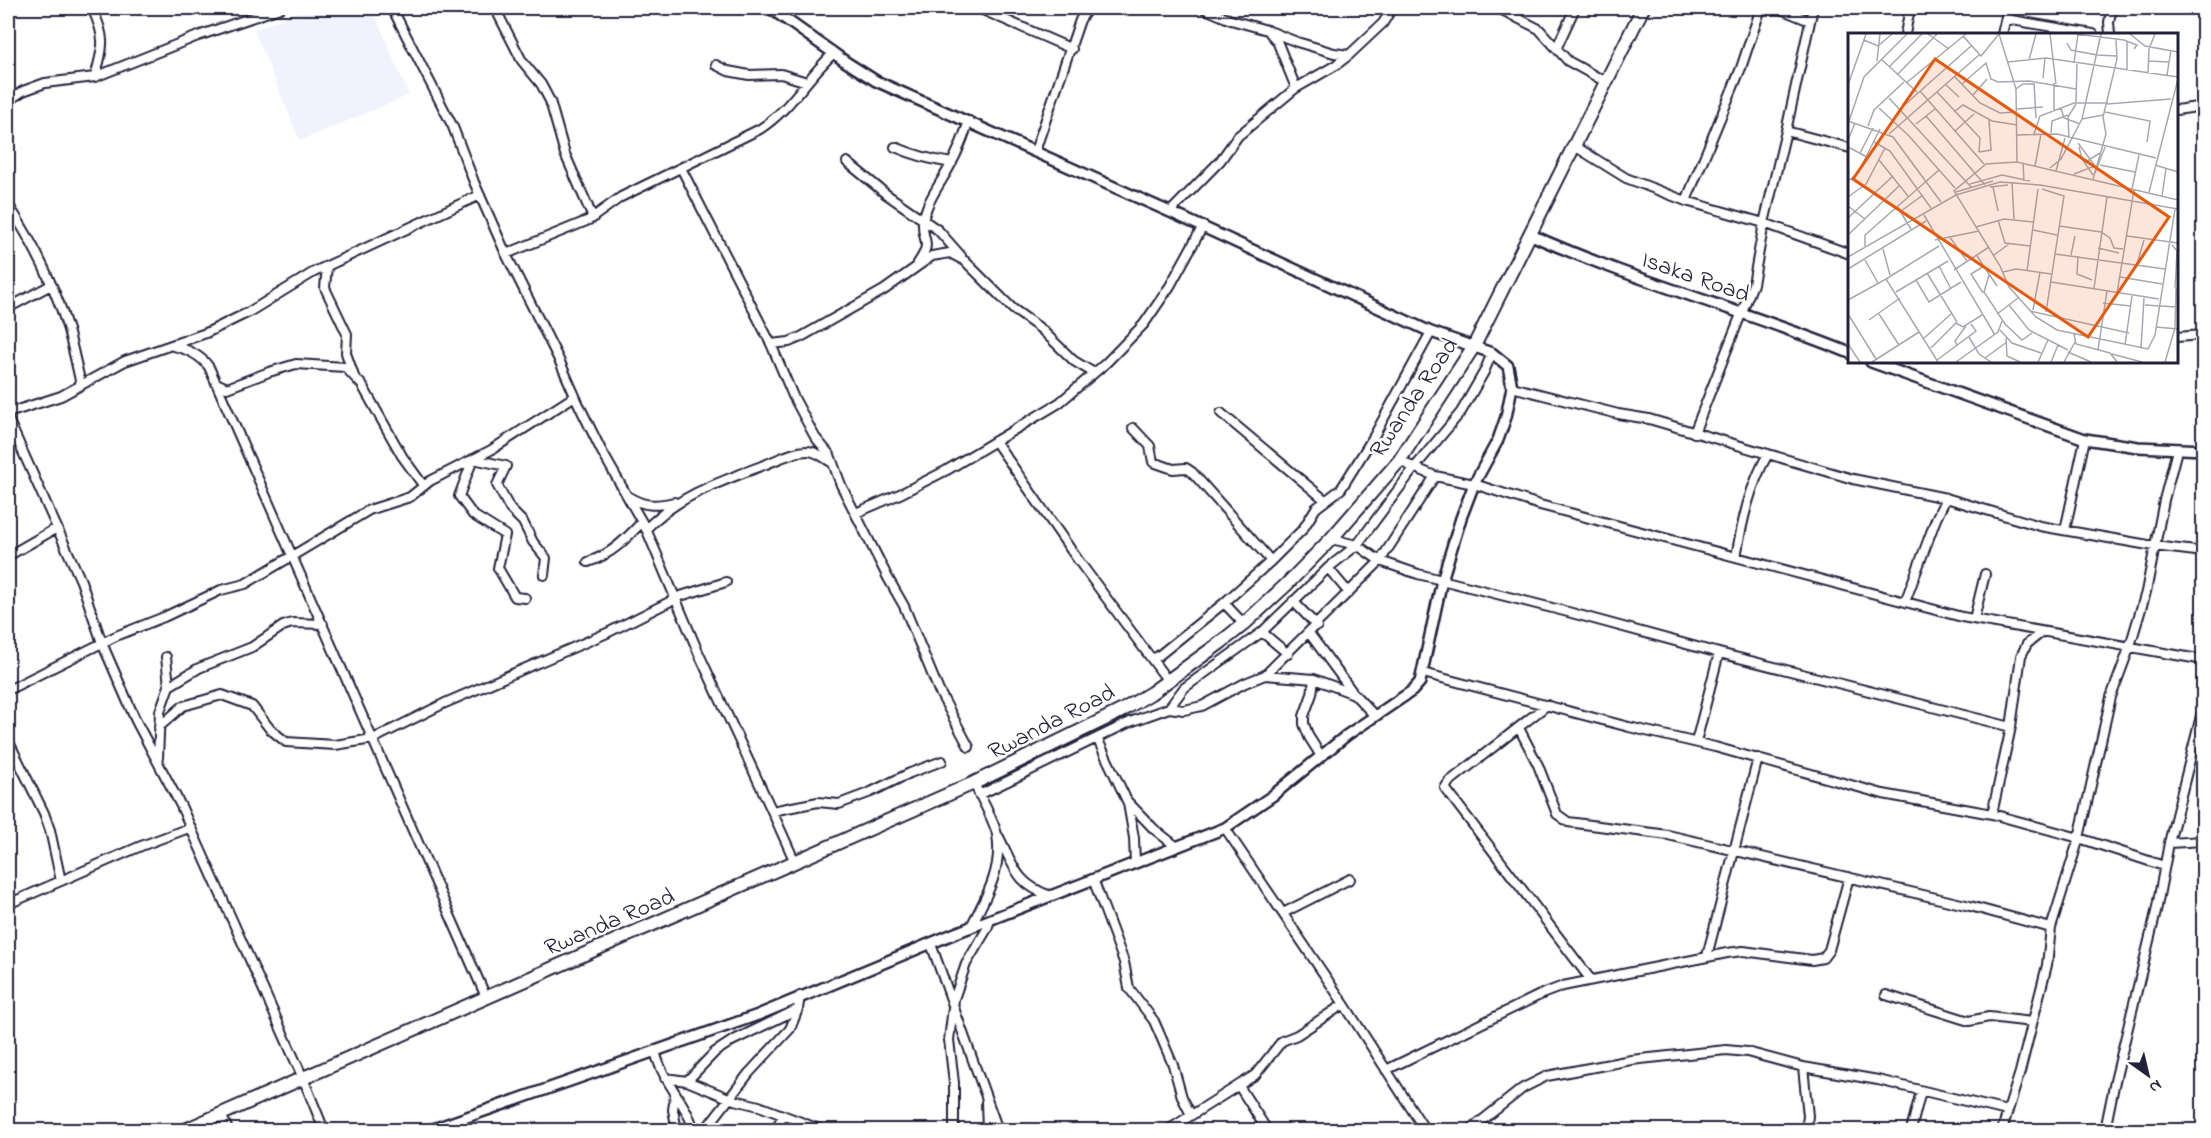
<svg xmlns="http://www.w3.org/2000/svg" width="2211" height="1138" viewBox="0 0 2211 1138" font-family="'Indie Flower',sans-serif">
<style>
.built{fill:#f0f2fe}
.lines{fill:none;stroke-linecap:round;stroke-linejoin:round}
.minor-casing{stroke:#22223b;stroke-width:12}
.tertiary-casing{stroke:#22223b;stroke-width:14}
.trunk-casing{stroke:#22223b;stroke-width:16}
.minor{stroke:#fff;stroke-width:8}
.tertiary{stroke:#fff;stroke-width:9}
.trunk{stroke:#fff;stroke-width:12}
.labels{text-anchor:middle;stroke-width:5;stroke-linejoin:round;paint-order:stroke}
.street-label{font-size:24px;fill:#22223b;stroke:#fff}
.inset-road{fill:none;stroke:#a7a7b1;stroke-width:1.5}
.view{fill:#e8590c;fill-opacity:0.15;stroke:#e8590c;stroke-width:3}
.inset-edge{fill:none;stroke:#22223b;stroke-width:3}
</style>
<rect width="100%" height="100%" fill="#fff"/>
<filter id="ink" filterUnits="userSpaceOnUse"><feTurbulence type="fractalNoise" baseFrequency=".0167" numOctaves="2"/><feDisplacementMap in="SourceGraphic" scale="12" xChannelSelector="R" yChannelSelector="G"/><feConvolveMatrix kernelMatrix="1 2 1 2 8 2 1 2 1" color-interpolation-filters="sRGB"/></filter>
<g filter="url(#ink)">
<path class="built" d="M307,8H372L409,95L300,141L254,30Z"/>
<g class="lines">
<g class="minor-casing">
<path id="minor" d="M92,8C106,38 104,45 95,77
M392,8L453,127L474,182L506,254L560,362L579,405L601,450L647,531L699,654L772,811L818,802L839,804L871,792L910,773L942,761
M495,8L522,61L541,84L550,101L565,154L593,218
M978,8L1072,49
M1203,8L1231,20L1267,30L1297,42L1334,53L1349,55
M1498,8L1539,29L1568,61L1606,82
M1778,8L1810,21
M2006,19L2093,34
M1270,33L1277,41L1296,88
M1905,34L1910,8
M2002,34L2008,8
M2110,34L2109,22L2112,8
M1557,47L1575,8
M716,65L728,71L749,75L781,74L807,82
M8,101L23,91L45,83L95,77L198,36L280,8
M2176,110L2204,106
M1786,131L1850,148
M1573,145L1626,178L1686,201L1764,223L1850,254
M895,147C914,155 931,160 952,163
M1035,151L1080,20L1088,8
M847,162L886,194L938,230L961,256
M681,168L771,344L793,396L815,437L830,455L841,485L888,578L904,606L939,691L969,747
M1686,201L1741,68L1761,8
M8,204C33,243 55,285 68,330C73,348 77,367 81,385
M1170,212L1220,161L1238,136L1296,88L1336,65L1349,55L1383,23L1392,8
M506,254L589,220L621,197L760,129C791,109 807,77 834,53
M918,263C933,241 922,242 923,223C925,202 942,182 951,164C959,151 964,135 969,121
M327,266L325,288L347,334L346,353L353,373
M8,308L51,285
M2176,337L2204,335
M771,344L789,342L801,337L884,290L932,256L950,253L965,261L1013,309L1041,329L1074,361L1094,373
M173,346C187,349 201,356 209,367L486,997
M216,383L227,388L269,372L296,364L345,367L362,385L402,456L423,485
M1512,387L1618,414L1649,419L1853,479L1946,498L2040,526L2154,546L2204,552
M8,413L61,396L125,361L206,333L249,312L314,272L480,195
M1221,413L1325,500
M8,419L81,581L102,643L136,721L181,806L303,1078L324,1130
M1133,428L1150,446L1153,462L1173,469L1186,468L1192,472L1271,561
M1694,433L1753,284L1764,223L1786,131L1813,8
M995,441L1078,560L1168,681
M1399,461L1435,476L1474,484L1540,505L1962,617L2204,660
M629,497C645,507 657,506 674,502
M856,513L902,493L947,470L1059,403L1106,363L1144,324L1170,286L1203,226
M646,529C677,496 722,481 764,465C777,460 793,451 808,451C817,451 825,459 833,463
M2065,530L2085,439
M1331,539L1357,545L1380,561L1418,574L1568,612L1719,653L2011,727
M8,556L55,529
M1736,557C1742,522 1750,485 1768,454
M588,562C612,554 625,540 642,522
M1328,568L1349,593
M525,598L515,597L498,568L505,535L473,515L459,496L473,459L506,466L497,485L510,509L523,522L533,542L546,558L544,575
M674,598L726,582
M1293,601L1317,626
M1905,602L1936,519L1946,498
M1224,603L1244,624
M1974,619L1985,574
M1262,632L1288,654
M1309,633L1354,694L1375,716
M1153,658L1157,657L1224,603L1271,561L1303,529L1316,508L1341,489L1374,436L1431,332
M1423,673L1629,727L1715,747L1883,794L1992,814L2079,838L2164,866
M1265,675L1314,679L1312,694L1304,716V724L1309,737L1321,756
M1314,679L1354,694
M169,686L199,668L252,647L283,626L292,623L323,624
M8,690L116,636L164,617L221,590L245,584L369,510L410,497L430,481L491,450L575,396
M1547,705L1449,782L1445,788L1591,980
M1169,708L1184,688L1262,632L1328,568L1357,545L1415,467L1461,412L1484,372L1492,353
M159,727L183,706L222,695L252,706L270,729L286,742L335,745L373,739L445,703L607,633L675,599
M1519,728L1538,765L1557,814L1568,822L1668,835L1970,906L2051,928
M1097,738L1127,801L1154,829L1177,847
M8,740L44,813L50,830L61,881
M1696,742L1719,653
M158,758L160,711L169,686L166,657
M979,795L1130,722L1169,708L1184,710L1202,706L1245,683L1265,675L1380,561L1435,476
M1128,803L1134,838L1135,863
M772,811L795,862
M1992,814L2011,727L2021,656L2027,644L2042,632
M1225,828L1344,1004L1425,1130
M999,837C1014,867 1017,885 1051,896
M2169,843L2204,841
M1093,879L1124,962L1129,988L1154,1021L1161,1037L1173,1065L1182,1097L1191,1115
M8,904L141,846L189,828
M1283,913L1350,879
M970,928C985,899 1003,870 997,835C995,822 980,797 974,783
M931,944L998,1130
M1707,956L1758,758
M1886,995L1969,1021L1989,1017L2032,1022
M655,1050C661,1081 686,1101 694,1130
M1803,1067L1808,1116L1806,1130
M1386,1070L1542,994L1563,986L1727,953L1743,951L1812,960L1823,958L1829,950L1849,877
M665,1078L687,1081L731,1099L759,1106L822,1130
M687,1081L715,1052L732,1041L798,1009
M1239,1086L1267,1130
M675,1095L673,1110L677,1130
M986,1102L987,1130
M221,1114L228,1130
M705,1130L749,1073L790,1029L798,1009L800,996
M775,1130L783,1116
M954,1130V1083L949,1040L954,999L966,964L987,929L990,920
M1168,1130L1255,1075L1282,1041L1297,1035L1344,1004
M1470,1130L1523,1088L1547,1076L1631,1060L1726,1050L1747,1052L1803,1067L1878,1080L2007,1111
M1911,1130L1921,1091
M2002,1130L2020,1072L2047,965L2051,928L2079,838L2111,697L2130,646L2146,592L2164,500L2177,450
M2105,1130L2115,1081L2156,912L2169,843L2204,704"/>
</g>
<g class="tertiary-casing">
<path id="tertiary" d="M1529,234C1633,281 1744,310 1850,353
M1871,362L2085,439L2138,447L2204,450
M430,1130L758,1015L953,934L1225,828L1272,796L1347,735L1412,691L1420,682L1442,580L1461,518L1474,484L1498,440L1506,417L1512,387L1508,366L1492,353L1431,332L1170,212L876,81L846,62L770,8"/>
</g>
<g class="trunk-casing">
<path id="trunk" d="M185,1130L974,783L1121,711L1151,693L1220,643L1244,624L1286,585L1331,539L1399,461L1474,346L1643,8"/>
</g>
<use href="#minor" class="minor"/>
<use href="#tertiary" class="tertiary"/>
<use href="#trunk" class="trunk"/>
</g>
</g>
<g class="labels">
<g class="street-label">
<text transform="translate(1696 276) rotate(19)" y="8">Isaka Road</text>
<text transform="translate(1413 397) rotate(-56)" y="8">Rwanda Road</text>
<text transform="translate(1051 721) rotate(-27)" y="8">Rwanda Road</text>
<text transform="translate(609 921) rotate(-23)" y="8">Rwanda Road</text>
</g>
</g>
<g transform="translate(1848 33)">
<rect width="330" height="330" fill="#fff"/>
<path class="inset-road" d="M80,1L101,16M151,1L168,56L169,129M202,1L208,51M228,1L276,7L289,12L286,16M282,1L297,13L330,19M115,3L133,23L151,1M16,7L30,13L44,1M219,10L223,17L249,22M249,22L269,23M33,26L69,59M181,27L188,1M29,28L32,1M300,28L321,29M160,29L198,25L330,44M226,30L230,1M41,34L74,1M279,37V9M300,40L301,16L307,1M49,42L89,1M319,42L323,17M107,44L132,70L152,80L169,79M195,45L197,25M58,50L118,1M186,50L188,85M206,50V78M97,51L111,64M114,51L138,30L143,46L150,49L181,48L228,56M0,52L18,1M168,56L175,51H186M72,58L136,131M89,59L132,105L131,119M125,62L139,46M41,65L124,155M228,70L229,31M259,71L323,66M31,75L61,103L107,155M213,75L216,85L232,91M52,76L123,13M169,76L195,74M106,79L115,72L144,88L169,92M257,79L302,88L299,109M78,83L137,152M234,86L255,82M0,88L45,104L93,169M1,88L16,44L59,1M68,91L87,76M20,93L26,77L56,49M107,98L126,81M203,100L204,88L220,82M41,101L131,22M186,101L192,83L226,70H260M169,102L209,101L308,125M221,105L220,84L228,71M0,107L7,90M26,109L42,118L83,175M0,114L19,124M231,114L234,126L245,142M131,119L143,117L141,87M12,120L25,95M31,127L60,163M175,130L176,148M236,130L252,120M252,132L287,139M307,132L330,139M187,133L193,101M202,135L213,126L234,86L253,1M208,138L217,105M247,140L257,114M226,141L247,133L230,110M245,146L258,101L255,84L269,26L268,7M0,148L10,140L32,96M164,149L166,186M122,151L154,142L182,148M142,154L160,152M145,154L150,178M194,156L216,163L198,279M284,156L291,122M108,159L145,148M301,159L330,46M314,163L318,136M0,164L18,151L37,115M0,173L17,186M49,173L63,196M327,176L307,302L300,316L209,297L188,284L161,254L152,233L106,158L138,131L169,129L330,167M53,178L75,162M76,182L147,302M0,185L45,143M150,187L157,210L182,213M211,193L253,199L262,205L266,215L275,216M128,194L156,186L185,189M185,197L209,202M0,202L51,153M101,203L119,228M279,203L330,210M87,207L131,198M324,212L329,218L327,255M17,213V202L91,137M250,215L271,220M35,216L42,242M207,221L317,236M146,222L161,211M223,222L227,203M129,223L149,253M230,223L229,241L244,247M0,224L108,162L152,149L192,152L330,176M17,227L30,250M289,231L296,207M91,233L103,256M0,236L78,188M106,237L141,214M179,238L190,156M155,239L168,236L203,241M79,240L109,289M141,242L136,259L157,291L174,307L184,300M272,244L314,251M38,246L91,213M68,247L81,269L113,249M203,249L311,266M246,255L259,164M48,259L100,228M135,260L123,241L136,233M269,260L286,157M0,267L38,246L90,329M255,270L283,273M161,272L181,297L220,317M297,272L328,274M185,277L192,239M182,278L281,300M0,281L28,326M31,281L51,312M149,281L170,265M21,287L52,265M308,294L330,296M152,297L164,310L193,320M226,301L228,311L262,320L269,329M121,304L131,321L143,329M158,305L159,323L172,329M75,306L103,281M0,311L12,329M109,312L107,308L118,293M277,312L284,263M83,315L108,290L115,294L134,282M293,315L296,265M250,317L259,258M220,319L243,329M264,321L294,329M137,325L159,309M89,327L128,298L123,291M24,329L71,299M108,329L150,299L154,288M190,329L200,307M203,329L210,312M216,329L227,309M317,329L327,295L328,255"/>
<path class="view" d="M87,26L321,184L240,304L5,146Z"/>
<rect width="330" height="330" class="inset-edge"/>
</g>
<rect width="2211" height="1138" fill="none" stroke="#fff" stroke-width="30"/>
<rect x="15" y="15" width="2181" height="1108" fill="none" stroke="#22223b" stroke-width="2" filter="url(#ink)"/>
<g transform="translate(2148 1075) rotate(146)" stroke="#ffffff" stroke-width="4.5" paint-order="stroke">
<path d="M0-4.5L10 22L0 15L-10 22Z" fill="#22223b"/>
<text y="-9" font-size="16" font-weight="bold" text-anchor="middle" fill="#22223b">N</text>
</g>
</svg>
